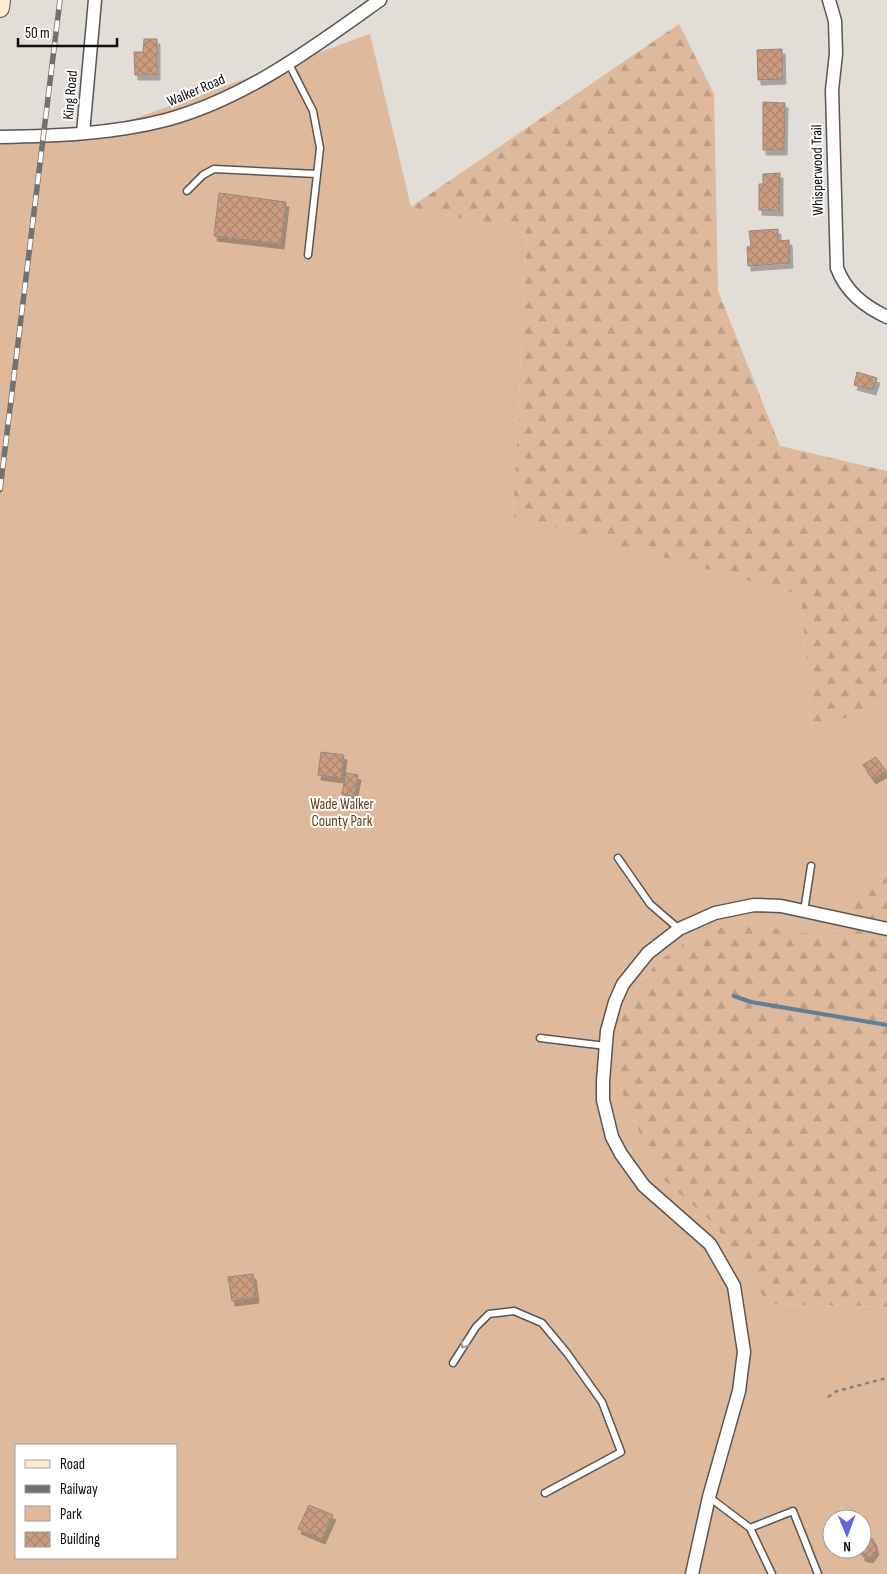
<svg xmlns="http://www.w3.org/2000/svg" width="887" height="1574" viewBox="0 0 887 1574" font-family="'Sofia Sans Condensed',sans-serif">
<style>
.forest{fill:url(#forest-firs)}
.green{fill:#deb99c;fill-rule:evenodd}
.lines{fill:none;stroke-linecap:round;stroke-linejoin:round}
.stream{stroke:#607e96;stroke-width:4}
.building{fill:url(#building-cross-hatch);stroke:#8f8985;filter:url(#shadow)}
.service-casing{stroke:#5b5652;stroke-width:9}
.minor-casing{stroke:#5b5652;stroke-width:15}
.secondary-casing{stroke:#5b5652;stroke-width:20}
.path{stroke:#84807d;stroke-width:2.5;stroke-dasharray:4 4;stroke-linecap:butt}
.service{stroke:#fff;stroke-width:6}
.minor{stroke:#fff;stroke-width:12}
.secondary{stroke:#feebce;stroke-width:18}
.rail-casing{stroke:#74706d;stroke-width:5.5}
.rail{stroke:#fff;stroke-width:4;stroke-dasharray:11;stroke-linecap:butt}
.oneway{stroke:#9f9f9e}
.labels{text-anchor:middle;stroke-width:4;stroke-linejoin:round;paint-order:stroke}
.street-label{font-size:15px;fill:#100e0d;stroke:#fff}
.park-label{font-size:15px;fill:#663c13;stroke:#fff}
</style>
<defs>
<pattern id="forest-firs" width="22" height="20" patternUnits="userSpaceOnUse" patternTransform="scale(1.25)"><rect width="22" height="20" fill="#deb99c"/><path d="M5 1l3.5 6h-7zM16 11l3.5 6h-7z" fill="#bd9e85"/></pattern>
<pattern id="building-cross-hatch" width="8" height="8" patternUnits="userSpaceOnUse" patternTransform="scale(1.25)"><rect width="8" height="8" fill="#cc9c80"/><path d="M0 0l8 8M0 8l8-8" fill="none" stroke="#ae856d"/></pattern>
<filter id="shadow"><feDropShadow dx="3" dy="5" stdDeviation="0" flood-color="#0004"/></filter>
</defs>
<rect width="100%" height="100%" fill="#e3ddd8"/>
<path class="forest" d="M679,24L714,94L718,291L780,446L887,471V697L811,735L801,595L513,517L527,234L411,207Z
M887,872V1307L768,1304L715,1225L658,1175L617,1081L622,1008L657,962L693,937L735,922L831,937L866,879Z"/>
<path class="green" d="M370,34L411,207L527,234L513,516L801,595L811,735L887,697V872L866,879L831,937L735,922L693,937L657,962L622,1008L617,1081L658,1175L715,1225L768,1304L887,1307V1574H0V134L103,130ZM16,1445H176V1558H16ZM832,1519H862V1549H832Z"/>
<g class="lines">
<path class="stream" d="M734,996L751,1002L887,1025"/>
</g>
<path class="building" d="M144,39H157V75H135L134,52H143Z
M782,49L783,79L758,80L757,50Z
M763,102L785,103L784,150H763Z
M780,173V211L759,210V184H763V174Z
M219,193L286,202L281,244L214,236Z
M778,229V241L789,240L790,263L748,266L747,247L751,246L749,231Z
M857,372L877,378L873,390L854,385Z
M321,752L344,755L341,778L318,775Z
M876,757L886,771L873,779L863,765Z
M346,773L358,775L354,796L342,794Z
M253,1274L256,1298L232,1301L228,1277Z
M309,1505L333,1515L322,1539L298,1529Z
M862,1537L873,1539L876,1550L870,1558L862,1556Z"/>
<g class="lines">
<g class="service-casing">
<path id="service" d="M289,64L313,111L320,148L308,255
M187,191L203,175L214,169L317,174
M618,858L650,904L679,929
M804,911L811,866
M540,1038L606,1046
M453,1363L476,1327L489,1314L514,1311L542,1323L567,1353L602,1402L621,1452L545,1493
M709,1497L750,1528L772,1574
M750,1528L793,1511L818,1574"/>
</g>
<g class="minor-casing">
<path id="minor" d="M829,0L835,21L836,54L832,90L837,268C846,292 864,306 887,317
M83,133L95,0
M0,137C55,136 112,134 166,120C245,99 314,47 380,0
M692,1574L709,1497L739,1391L744,1352L734,1286L710,1244L644,1186L621,1154L612,1137L603,1100V1081L607,1031L615,1002L623,984L648,953L679,929L715,913L754,905L781,906L887,929"/>
</g>
<g class="secondary-casing">
<path id="secondary" d="M0,8L1,0"/>
</g>
<path class="path" d="M828,1397L837,1391L887,1378"/>
<use href="#service" class="service"/>
<use href="#minor" class="minor"/>
<use href="#secondary" class="secondary"/>
<g class="rail-casing">
<path id="rail" d="M0,490L60,0"/>
</g>
<use href="#rail" class="rail"/>
</g>
<defs><path id="oneway-chevron" d="M-2-3.5L2.5 0L-2 3.5" fill="none" stroke-width="1.6" stroke-linecap="round" stroke-linejoin="round" transform="scale(1.25)"/></defs>
<use class="oneway" href="#oneway-chevron" transform="translate(464 1345) rotate(123)"/>
<g class="labels">
<g class="street-label">
<text transform="translate(196 90) rotate(-23)" y="5">Walker Road</text>
<text transform="translate(70 95) rotate(-85)" y="5">King Road</text>
<text transform="translate(817 170) rotate(-91)" y="5">Whisperwood Trail</text>
</g>
<g class="park-label">
<text x="342" y="809">Wade Walker<tspan x="342" dy="17">County Park</tspan></text>
</g>
</g>
<rect x="15" y="1444" width="162" height="115" fill="#ffffff" stroke="#9f9f9e"/>
<rect x="25" y="1460" width="25" height="8" fill="#feebce" stroke="#9f9f9e"/>
<text x="60" y="1469" font-size="15" fill="#100e0d">Road</text>
<rect x="25" y="1485" width="25" height="8" fill="#74706d" stroke="#9f9f9e"/>
<text x="60" y="1494" font-size="15" fill="#100e0d">Railway</text>
<rect x="25" y="1506" width="25" height="15" fill="#deb99c" stroke="#9f9f9e"/>
<text x="60" y="1519" font-size="15" fill="#100e0d">Park</text>
<rect x="25" y="1532" width="25" height="15" fill="url(#building-cross-hatch)" stroke="#9f9f9e"/>
<text x="60" y="1544" font-size="15" fill="#100e0d">Building</text>
<g transform="translate(847 1534) rotate(179)"><circle r="24" fill="#ffffff" stroke="#9f9f9e"/>
<path d="M0-4L9 19L0 12L-9 19Z" fill="#6163dc"/>
<text y="-8" font-size="14" font-weight="bold" text-anchor="middle" fill="#100e0d">N</text>
</g>
<path d="M18 38v8h99v-8" fill="none" stroke="#100e0d" stroke-width="2.5"/>
<text x="25" y="38" font-size="15" fill="#100e0d" stroke="#ffffff" stroke-width="4" paint-order="stroke">50 m</text>
</svg>
